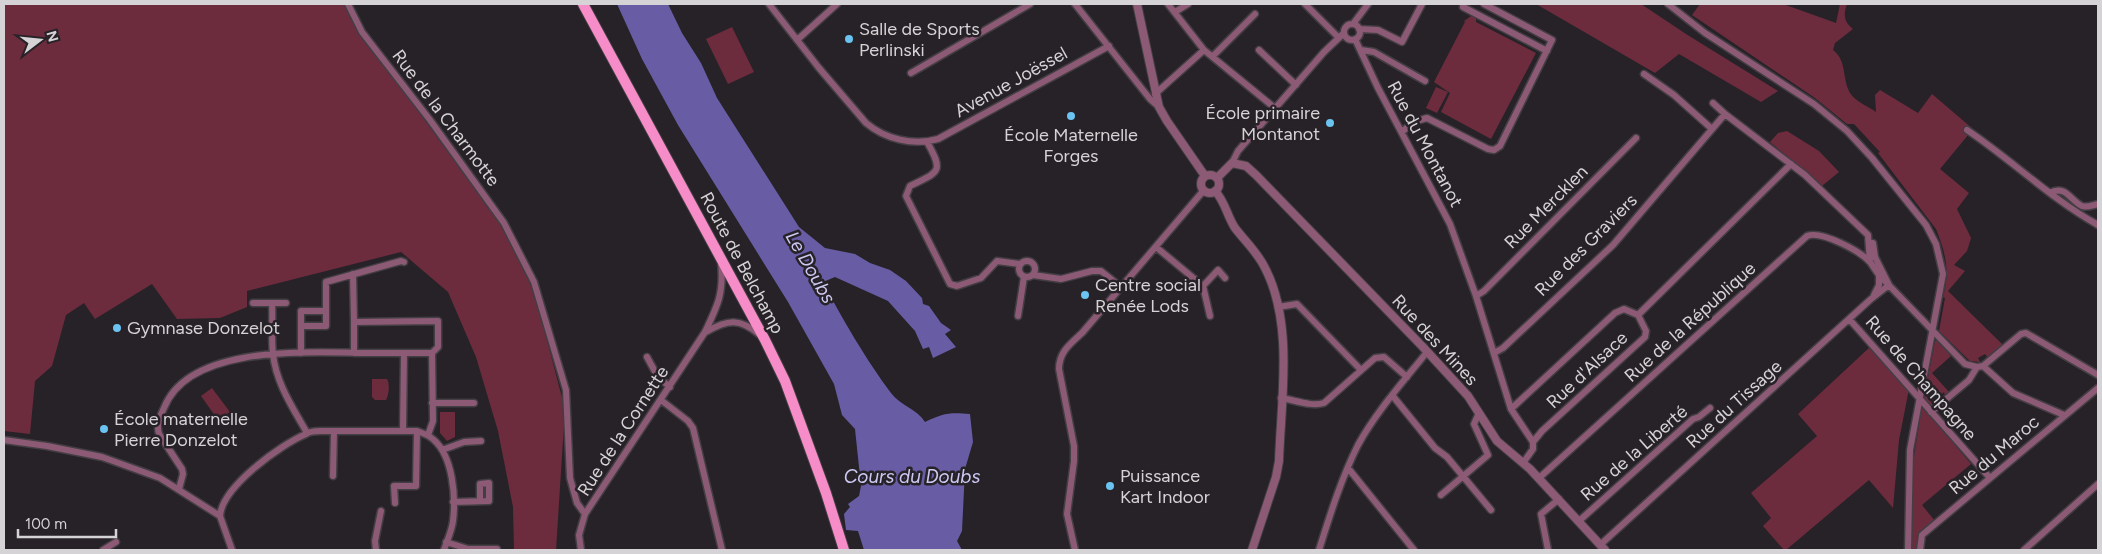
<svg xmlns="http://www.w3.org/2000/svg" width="2102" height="554" viewBox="0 0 2102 554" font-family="Figtree,sans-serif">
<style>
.green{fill:#6c2c3e}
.water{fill:#685da4}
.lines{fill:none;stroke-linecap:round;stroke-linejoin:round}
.minor-casing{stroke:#433e43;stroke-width:9}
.tertiary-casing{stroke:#433e43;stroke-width:10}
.primary-casing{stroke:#433e43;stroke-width:12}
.minor{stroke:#8c5a75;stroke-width:6}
.tertiary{stroke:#8c5a75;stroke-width:8}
.primary{stroke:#f68dc8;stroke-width:10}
.poi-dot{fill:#6ac3f1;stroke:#272227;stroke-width:2}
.labels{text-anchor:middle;stroke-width:5;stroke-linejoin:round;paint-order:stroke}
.poi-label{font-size:18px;fill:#d6d3d6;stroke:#272227;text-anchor:start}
.street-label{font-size:18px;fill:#d6d3d6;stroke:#272227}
.water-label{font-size:19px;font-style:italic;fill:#cdc9f2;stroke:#272227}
</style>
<rect width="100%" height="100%" fill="#272227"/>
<path class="green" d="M4,4H345L362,34L499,222L532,283L565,409L556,550H514L513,507L498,431L476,357L448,292L401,252L247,291V307L220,318L177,319L152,284L95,319L84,303L66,315L52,366L35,381L30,434L4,431Z
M1536,4H1641L1686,34L1778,91L1761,102L1679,54L1655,73Z
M1700,4H1783L1836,23L1840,4H1847C1843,15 1844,22 1853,29L1835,43L1833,50C1847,60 1842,79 1850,93C1855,101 1869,107 1876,112L1875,95L1880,90L1918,113L1932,94L1973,129L1940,169L1969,193L1957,209L1971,238L1967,251L1954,265L1965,271L1948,291L2003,345L1988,358L1985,354L1978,358L1980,362L1970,361L1939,331L1945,298L1943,297C1950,271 1946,254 1936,229L1878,153L1880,152L1854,124H1847L1815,98L1692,15Z
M1471,16H1476V22L1536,53L1491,139L1441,112L1450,93L1434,82L1465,22L1464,21Z
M732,27L754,72L728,84L706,39Z
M1436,87L1448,92L1437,113L1426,108Z
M1787,131L1819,151L1839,172L1822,186L1770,142L1778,133Z
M1935,341H1938L1951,356L1932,373L1949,392L1945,396L1944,392L1936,399L1937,403L1932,406L1924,398Z
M1870,347L1909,389L1899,440L1893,508L1869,480L1786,550H1784L1763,526L1771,518L1751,493L1817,436L1798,414Z
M372,379H387C390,384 389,395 386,400H375L372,397Z
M212,388L230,412L218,420L201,396Z
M1922,406L1971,464L1922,505L1935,521L1918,535L1917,550H1912L1911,499L1914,456Z
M440,412H455V437L447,441L440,433Z"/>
<path class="water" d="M617,4H668L682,33L701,63L717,98L799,227L825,248L855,254L870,263L890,270L906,281L922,298L923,304L929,306L941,323L951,330L945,334L956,347L933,358L929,347L923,349L915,331L888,301L835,277L823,282C841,317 867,361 891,393C901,406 917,409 925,422C943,413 950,412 970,414L973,442L965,469L962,531L957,541L962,550H864L858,531L846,530L844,514L850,507L848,504L859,496L861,486L855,429L842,415L834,384L788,302L678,125L642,59Z"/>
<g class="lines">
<g class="minor-casing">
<path id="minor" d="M348,4L362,32L430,120L504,223L534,282L566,390L570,478L577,503L585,514
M769,4L819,68L866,123C885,139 913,146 938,139L1109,46
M1075,4L1150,99L1159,107
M1168,4L1204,50L1276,109
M1305,4L1338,37
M1464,4L1463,7L1547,51
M1668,4L1705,33L1814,104L1847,131L1872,158L1926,225L1936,244L1943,274L1910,450L1908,550
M1175,12L1188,4
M1353,24L1368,4
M1344 32a8 8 0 1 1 16 0a8 8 0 1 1-16 0Z
M1359,29L1378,30L1402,42L1422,4
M1355,39L1378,88L1450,224L1476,296L1511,409L1533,442V449L1523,463
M797,40L837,4
M1259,50L1296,85
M1361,50L1374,52L1425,81
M1213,56L1255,14
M911,73L1030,4
M1644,74L1674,95L1712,129
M1155,94L1204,50
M1713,103L1725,114
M1967,130C2012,160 2051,199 2098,225
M1402,132L1413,122L1427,118L1488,149L1494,150L1500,146L1552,40L1484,4
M927,142C945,173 938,172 910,186L906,196L950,284L957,286L981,278L997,261L1020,264
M1232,163L1238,151L1324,52L1344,33
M2050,193C2065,184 2071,201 2082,206C2087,208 2093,205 2098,204
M1156,247L1203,286L1210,316
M1019 269a8 8 0 1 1 16 0a8 8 0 1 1-16 0Z
M353,274L354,322
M1033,275L1061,279L1092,271H1101L1121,287
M1203,286L1218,270L1225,278
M1874,295L1879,285V275
M1476,296L1484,291L1636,138
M253,303H286
M272,303C273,319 271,337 273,354C276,383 293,408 307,433
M1278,307L1297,304L1361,370
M1638,315L1791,164
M1018,316L1024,277
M1850,320L1990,478
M301,326V311H326
M706,332C728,319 740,318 760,335
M301,353V326H326V282L401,261L404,262
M1494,353L1503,348L1613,245L1725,114L1805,175L1868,235L1870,262
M647,357L658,377L670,387
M1983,366L2013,393L2064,415
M1392,395L1435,448L1447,457L1491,510
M1281,398C1295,400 1311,407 1324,403L1375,358L1384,357L1407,377
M661,400L688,421L693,428L722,550
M432,403H474
M1511,409L1615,313L1624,309L1638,315
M1931,412L1969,380L1977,367L1983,366L2021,334L2026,333L2098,375
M403,430L404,353
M428,435L433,421L432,353
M4,440L47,446L102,457L160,478L220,516L232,550
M1533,442L1542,431L1645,337L1646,331L1638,315
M442,450L464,442L481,441
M1348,468L1414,550
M333,476L334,431
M1539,478L1807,236C1821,230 1860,251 1870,262C1873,266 1876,271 1879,275L1965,364L1977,367
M179,489L183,474L182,469L159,434C156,424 160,417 164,408C190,341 321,353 379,353C396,353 414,353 432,353L438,347V321L354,322V353
M1441,495L1488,455L1474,424L1479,413
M453,502L489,501V483L480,484V501
M395,503L394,486H416L417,431
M220,516C222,487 280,445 306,434C310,431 316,431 321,431H417C423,433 429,435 434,440C453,457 456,497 453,521C452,530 447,541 444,550
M1579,521L1693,419L1699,417L1710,408
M446,542L468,549H497V550
M1600,545L1871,299L1889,285L1875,257L1873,243
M103,550L116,542
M376,550L375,541L381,511
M581,550L579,535L585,514L705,332C718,305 724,293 721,262
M1075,550L1067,514L1074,461V446L1059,369C1059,352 1070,344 1082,333L1204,190
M1319,550C1330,515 1341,479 1358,445C1376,412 1403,382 1427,352
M1548,550L1541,514L1559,499
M1920,550L1922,535L2098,388
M2024,550L2098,484"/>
</g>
<g class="tertiary-casing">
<path id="tertiary" d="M1137,4L1159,107L1167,121L1205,176
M1201 184a9 9 0 1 1 18 0a9 9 0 1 1-18 0Z
M1217,178L1232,163L1246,166L1256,175L1422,346L1468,396L1497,441L1530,469L1605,550
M1215,191C1225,201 1227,216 1235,228C1245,241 1258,253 1265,268C1294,324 1281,400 1279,461L1276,477L1252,550"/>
</g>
<g class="primary-casing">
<path id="primary" d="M583,4L765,340L785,381L826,493L844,550"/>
</g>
<use href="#minor" class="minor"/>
<use href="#tertiary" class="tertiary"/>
<use href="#primary" class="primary"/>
</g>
<g class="poi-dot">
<circle cx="849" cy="39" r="5"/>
<circle cx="1071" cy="116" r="5"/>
<circle cx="1330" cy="123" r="5"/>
<circle cx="1085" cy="295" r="5"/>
<circle cx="117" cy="328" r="5"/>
<circle cx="104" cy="429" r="5"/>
<circle cx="1110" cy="486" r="5"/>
</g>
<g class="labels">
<g class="poi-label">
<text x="859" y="35">Salle de Sports<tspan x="859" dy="21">Perlinski</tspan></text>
<text x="1320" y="119" text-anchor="end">École primaire<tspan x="1320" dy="21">Montanot</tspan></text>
<text x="1071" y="141" text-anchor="middle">École Maternelle<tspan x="1071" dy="21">Forges</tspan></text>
<text x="1095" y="291">Centre social<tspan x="1095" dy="21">Renée Lods</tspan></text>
<text x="127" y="334">Gymnase Donzelot</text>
<text x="114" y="425">École maternelle<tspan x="114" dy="21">Pierre Donzelot</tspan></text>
<text x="1120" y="482">Puissance<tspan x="1120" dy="21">Kart Indoor</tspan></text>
</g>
<g class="street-label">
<text transform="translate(1011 82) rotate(-29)" y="6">Avenue Joëssel</text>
<text transform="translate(446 118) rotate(53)" y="6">Rue de la Charmotte</text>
<text transform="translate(1425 144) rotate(62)" y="6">Rue du Montanot</text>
<text transform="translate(1546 207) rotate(-45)" y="6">Rue Mercklen</text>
<text transform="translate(1586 245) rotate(-45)" y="6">Rue des Graviers</text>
<text transform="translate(742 263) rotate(62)" y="6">Route de Belchamp</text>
<text transform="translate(1690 322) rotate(-42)" y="6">Rue de la République</text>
<text transform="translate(1435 340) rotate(47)" y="6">Rue des Mines</text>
<text transform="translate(1587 370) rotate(-43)" y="6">Rue d'Alsace</text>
<text transform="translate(1921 378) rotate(49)" y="6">Rue de Champagne</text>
<text transform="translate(1734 404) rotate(-42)" y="6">Rue du Tissage</text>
<text transform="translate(623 431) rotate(-57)" y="6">Rue de la Cornette</text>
<text transform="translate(1634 453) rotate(-41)" y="6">Rue de la Liberté</text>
<text transform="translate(1994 455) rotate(-40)" y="6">Rue du Maroc</text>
</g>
<g class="water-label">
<text transform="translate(811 267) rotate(60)" y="7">Le Doubs</text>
<text x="912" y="483">Cours du Doubs</text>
</g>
</g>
<rect width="2102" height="554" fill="none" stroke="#d6d3d6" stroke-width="10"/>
<g transform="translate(40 40) rotate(74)" stroke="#272227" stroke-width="4" paint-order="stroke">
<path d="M0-4L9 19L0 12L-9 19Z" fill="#d6d3d6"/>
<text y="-8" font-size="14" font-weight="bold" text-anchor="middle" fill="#d6d3d6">N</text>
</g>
<path d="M18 529v8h98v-8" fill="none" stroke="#d6d3d6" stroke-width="2.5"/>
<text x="25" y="529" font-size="15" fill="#d6d3d6" stroke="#272227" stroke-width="4" paint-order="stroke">100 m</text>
</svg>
